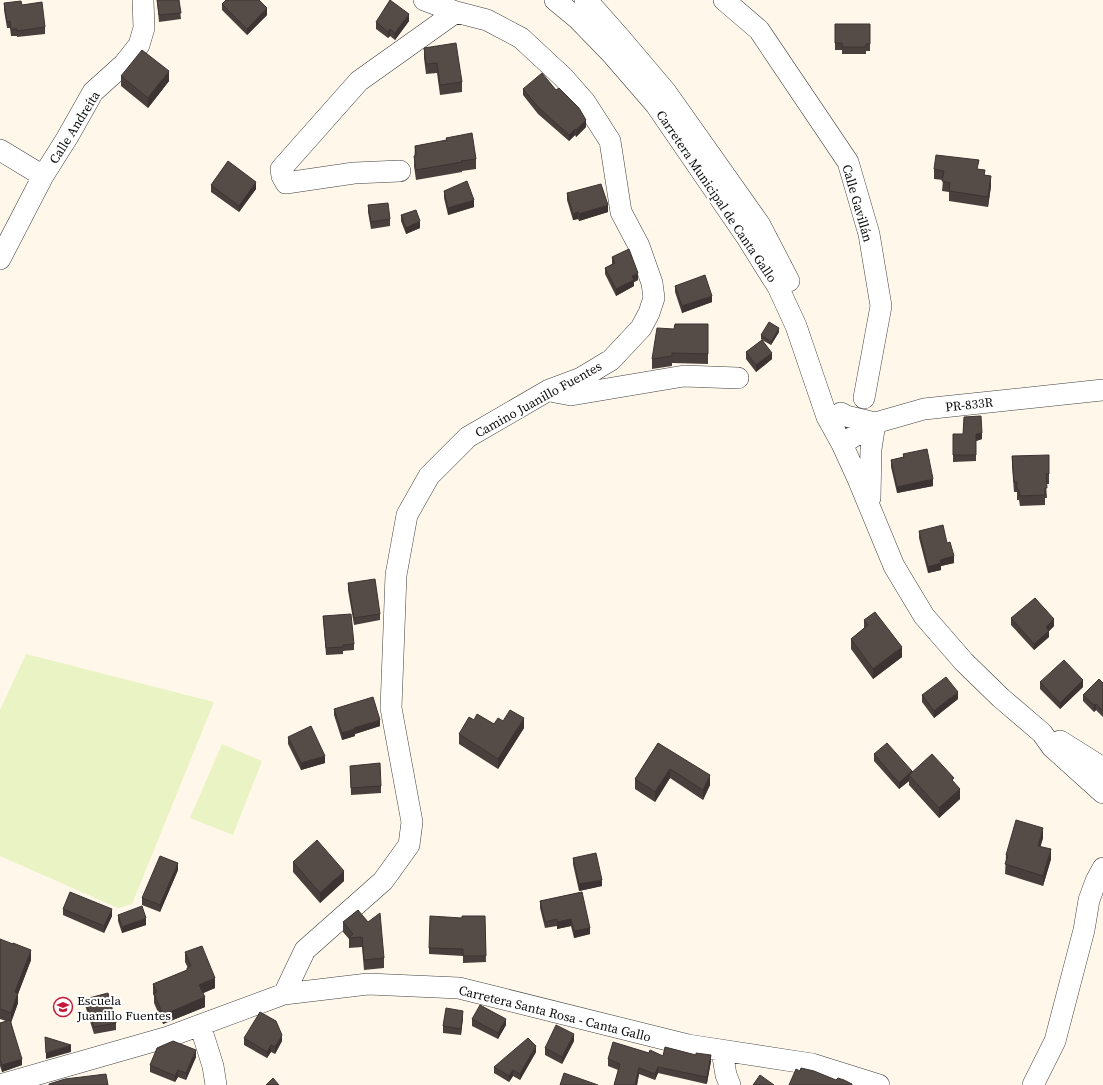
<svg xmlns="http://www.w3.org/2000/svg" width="1103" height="1085" viewBox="0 0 1103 1085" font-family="'Source Serif 4',serif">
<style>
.pitch{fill:#e9f3c3}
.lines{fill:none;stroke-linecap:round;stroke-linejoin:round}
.minor-casing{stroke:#3f3f3f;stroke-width:22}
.minor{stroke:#fff;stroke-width:21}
.wall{fill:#49403d}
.shaded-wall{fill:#3c3432}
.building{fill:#554b47;stroke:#3c3432}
.labels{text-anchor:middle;stroke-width:4;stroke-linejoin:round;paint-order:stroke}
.street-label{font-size:13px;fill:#0c0c0c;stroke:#fff}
.poi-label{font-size:13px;fill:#0c0c0c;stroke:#fff;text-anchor:start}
</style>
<rect width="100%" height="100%" fill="#fff8ea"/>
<path class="pitch" d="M26,654L214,702L132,904L118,908L0,856V710Z
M222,744L262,761L233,835L190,818Z"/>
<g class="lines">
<g class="minor-casing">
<path id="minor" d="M555,0L578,19L611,53L656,105L746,236L778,287L796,326L827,417L842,444L858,479L894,566L924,616L964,662L1001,698L1042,733L1052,747L1103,793
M585,0L591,5L622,40L666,92L760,225L789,281
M724,0L759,30L848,162L869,234L881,306L864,398
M0,150L43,176
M400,171L354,173L286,183L282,176L281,169L359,81L456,12
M0,259L43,176L67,138L93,92L124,64L139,45L144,28L143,0
M555,392L571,395L684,376L738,378
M841,413L846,416L875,423L871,449L870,498
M842,444L875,423L924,409L1103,390
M1060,741L1103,768
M284,994L305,950L383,881L409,845L412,822L391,708L396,575L407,515L429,476L468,437L549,390L581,378L611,360L641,328L649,313L654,298L652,283L639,246L621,212L610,141L585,102L563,77L521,38L487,20L456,12L424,0
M200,1025L213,1066L216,1085
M722,1051L726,1075L730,1085
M0,1085L168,1037L284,994L368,984L459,988L688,1045L812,1064L879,1085
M1033,1085L1055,1041L1084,930L1089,900L1096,881L1103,868"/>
</g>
<use href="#minor" class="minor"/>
</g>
<path class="wall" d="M157,0H179L181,19L159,22Z
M4,3L22,5L45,27V34L17,37V36H11L10,28H7L4,10Z
M222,4L267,15L247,35L222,10Z
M409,21L395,40L390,36L388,38L376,29V22Z
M835,24H870V51H866V54H842V50H835Z
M424,48L462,82V92L440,95L437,73L426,74L424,58Z
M121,76L169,81L148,108L121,86Z
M523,89L556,90L586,127L576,137L575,135L569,141L538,114L523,95Z
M446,138L476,159V169L462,171V172L416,180L414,166L415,146L446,140Z
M934,169H979L985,175L991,186L988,207L949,201V192L942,191L943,180L934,179Z
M211,185L256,189L239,212L211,192Z
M444,191L474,207L448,215L444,198Z
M567,193L608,212L579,221L578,219L573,220L567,200Z
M368,205L390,219V226L371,229L368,212Z
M401,215L420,228L406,234L401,221Z
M612,257L638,280L634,282V286L616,296L605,274V268L612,264Z
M675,286L712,302L682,313L675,292Z
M708,324V364L672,363V366L652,369V359L674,329Z
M779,332L771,345L762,340L772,359L756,372L746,359V352L762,340L761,339V335Z
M953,434L982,439L976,441V461L953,462Z
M903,454L933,486L897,493L891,467V460L903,457Z
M1012,456L1049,474V484H1046L1047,498H1045V505L1020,506L1019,500H1017V492H1014L1012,466Z
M919,531L947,543L954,563L941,566V570L928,573L919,538Z
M348,583L380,614V620L354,625L348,590Z
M323,616L354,644V650L343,651V654L326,655Z
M1011,618L1054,626L1049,631V637L1034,650L1011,625Z
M864,620L902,657L873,679L851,649V639L864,628Z
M1040,682L1083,687L1060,709L1040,689Z
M1103,683V717L1096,710L1094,712L1083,701V695Z
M922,695L958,699L934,718L922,702Z
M334,709L380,726L355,734V736L342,740L334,715Z
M474,720L494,724L503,721L524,728L498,769L459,744V734Z
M288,737L325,763L301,770L288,744Z
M658,743L710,785L703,800L670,778L655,802L635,789V779Z
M874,754L912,771L954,782L960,799L939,818L909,785V781L899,789L874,761Z
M350,766L381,786V793L351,795Z
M1043,838L1040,846L1051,859L1043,886L1005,874L1006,855Z
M573,858L602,886L579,891L573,864Z
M293,862L344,881L320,903L293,872Z
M178,870L160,912L142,905V898Z
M582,892L590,934L574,938L571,926L557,929V926L545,928L540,908V901Z
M63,909L112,916L104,933L63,915Z
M358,910L384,958V968L364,970L362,947L349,948V939L343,932V922Z
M118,915L146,925L122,933L118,921Z
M485,916L486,962L463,963V956L429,954V948L462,918Z
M0,939L31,960L18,994V1003L11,1022L22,1065L2,1072L0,1066V1023L6,1021L0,1019Z
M185,952L215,988L203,993L205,1007L163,1024L154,1003V996L153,994V984L187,970V968H188L185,962Z
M85,999L116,1023V1030L94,1034L85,1005Z
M463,1017L461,1035L443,1033V1026Z
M472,1019L506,1025L498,1039L472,1026Z
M244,1038L282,1041L275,1054L271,1052L267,1058L244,1045Z
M574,1041L562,1064L545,1055V1048Z
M536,1052L520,1080L513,1076L509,1082L494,1073V1067Z
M649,1053L663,1056L711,1061L707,1083L706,1084L658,1073L655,1080L639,1074L637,1085H614L618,1070L608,1066V1059Z
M196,1057L186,1080L178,1077L175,1082L150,1072V1065Z"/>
<path class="shaded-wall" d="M267,8V15L247,35V29Z
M409,14V21L395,40V33Z
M390,29V36L388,38V32Z
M169,71V81L148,108V98Z
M586,120V127L576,137V130Z
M575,129V135L569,141V135Z
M991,176V186L988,207V197Z
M256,182V189L239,212V206Z
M474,200V207L448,215V208Z
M608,205V212L579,221V214Z
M578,212V219L573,220V214Z
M420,221V228L406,234V228Z
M638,273V280L634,282V286L616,296V289L632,276Z
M712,296V302L682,313V306Z
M779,328V332L771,345V342Z
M772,353V359L756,372V365Z
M982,433V439L976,441V434Z
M933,479V486L897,493V487Z
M954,556V563L941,566V570L928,573V567L940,560Z
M1054,619V626L1049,631V637L1034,650V644L1046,627Z
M902,647V657L873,679V669Z
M1083,680V687L1060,709V703Z
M958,692V699L934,718V711Z
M1096,704V710L1094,712V705Z
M524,718V728L498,769V759Z
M380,720V726L355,734V736L342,740V733L354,728Z
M325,756V763L301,770V763Z
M670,769V778L655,802V792Z
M912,771L909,775V781L899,789V783Z
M710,775V785L703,800V790Z
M960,789V799L939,818V808Z
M1043,828V838L1038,856V846Z
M1051,849V859L1043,886V876Z
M178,863V870L160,912V905Z
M344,871V881L320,903V893Z
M602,880V886L579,891V884Z
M112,909V916L104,933V926Z
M146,918V925L122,933V927Z
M571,919V926L557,929V922Z
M590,928V934L574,938V931Z
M31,950V960L18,994V1003L11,1023V1013L15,992Z
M215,978V988L199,995V985Z
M205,997V1007L163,1024V1015Z
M463,1011V1017L461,1035V1029Z
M506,1019V1025L498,1039V1033Z
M574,1034V1041L562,1064V1057Z
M282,1035V1041L275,1054V1047Z
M71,1045V1052L46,1059V1053Z
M271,1045V1052L267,1058V1052Z
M536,1046V1052L520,1080V1074Z
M196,1050V1057L186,1080V1073Z
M711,1055V1061L707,1083L706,1084V1077Z
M22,1059V1065L2,1072V1065Z
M658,1067V1073L655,1080V1074Z
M639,1068V1074L637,1085H635Z
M178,1070V1077L175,1082V1076Z
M513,1070V1076L509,1082V1076Z"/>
<path class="building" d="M157,0H179L181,13L159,15Z
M226,0H259L267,8L247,29L222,4Z
M390,0L409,14L395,33L390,29L388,32L376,22Z
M21,1L22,5L42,2L45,27L17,31V29H11L10,21L7,22L4,3Z
M835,24H870V44H866V47H842V43H835Z
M456,43L462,82L440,85L437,63L426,64L424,48Z
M142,50L169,71L148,98L121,76Z
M542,73L556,90L559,88L579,108L586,120L576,130L575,129L569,135L538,107L523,89Z
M472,133L476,159L461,161L462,162L416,170L414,156L416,155L415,146L447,140L446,138Z
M936,155L979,160L977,169L985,170L984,175L991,176L988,197L949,191L950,183L942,181L944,171L934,169Z
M228,161L256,182L239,206L211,185Z
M467,181L474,200L448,208L444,191Z
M601,184L608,205L579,214L578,212L573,214L567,193Z
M388,203L390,219L371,222L368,205Z
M416,210L420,221L406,228L401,215Z
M629,249L638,273L632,276L634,280L616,289L605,268L615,263L612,257Z
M705,275L712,296L682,306L675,286Z
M769,322L779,328L771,342L761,335Z
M675,324H708V354L672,353V356L652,359L657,328L674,329Z
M762,340L772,353L756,365L746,352Z
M981,416L982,433L976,434V455H953V434H963L964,417Z
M927,449L933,479L897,487L891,460L904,457L903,454Z
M1049,455V474H1046L1047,488H1045V495L1020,496L1019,490H1017V482H1014L1012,456Z
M943,525L947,543L950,542L954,556L940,560L941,563L928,567L919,531Z
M375,579L380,614L354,618L348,583Z
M1035,598L1054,619L1046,627L1049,631L1034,644L1011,618Z
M875,612L902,647L873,669L851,639L868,625L864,620Z
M351,614L354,644L343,645V647L326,648L323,616Z
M1064,660L1083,680L1060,703L1040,682Z
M946,677L958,692L934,711L922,695Z
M1099,679L1103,683V711L1096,704L1094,705L1083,695Z
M373,697L380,720L354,728L355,729L342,733L334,709Z
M510,710L524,718L498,759L459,734L469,717L474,720L477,714L494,724L498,718L503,721Z
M311,726L325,756L301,763L288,737Z
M658,743L710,775L703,790L670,769L655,792L635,779Z
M887,743L912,771L899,783L874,754Z
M932,754L954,778L952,780L960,789L939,808L909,775Z
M380,763L381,786L351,788L350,766Z
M1016,820L1043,828L1038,846L1051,849L1043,876L1005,864L1008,856L1006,855Z
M317,840L344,871L320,893L293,862Z
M596,853L602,880L579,884L573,858Z
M160,856L178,863L160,905L142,898Z
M70,892L112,909L104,926L63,909Z
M582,892L590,928L574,931L571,919L557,922V919L545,922L540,901Z
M142,906L146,918L122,927L118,915Z
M358,910L368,922L380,913L384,958L364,960L362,937L349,938L353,934L343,922Z
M430,916L462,918V916H485L486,956H463V949L429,948Z
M0,939L13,944V943L31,950L15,992L18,993L11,1013L0,1009Z
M202,946L215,978L199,985L205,997L163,1015L154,993L157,992L153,984L187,970V968L191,966L185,952Z
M108,993L116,1023L94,1027L85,999Z
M480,1005L506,1019L498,1033L472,1019Z
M446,1008L463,1011L461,1029L443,1026Z
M260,1012L276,1021L282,1035L275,1047L271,1045L267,1052L244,1038Z
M10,1020L22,1059L2,1065L0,1059V1023Z
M556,1025L574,1034L562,1057L545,1048Z
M45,1037L71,1045L46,1053Z
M528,1038L536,1046L520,1074L513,1070L509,1076L494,1067Z
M173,1041L196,1050L186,1073L178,1070L175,1076L150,1065L157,1048Z
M613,1042L649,1053L650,1050L663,1056L665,1047L696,1055V1053L711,1055L707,1077H706L658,1067L655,1074L639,1068L635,1085H614L620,1064L608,1059Z
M801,1068L814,1071L836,1080L838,1078L844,1080L852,1084V1085H789L796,1069L800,1071Z
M564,1073L598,1085H560Z
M106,1074L108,1085H49V1084L65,1079Z
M760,1075L774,1085H753Z
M273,1078L279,1085H266Z"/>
<defs>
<g id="school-ring" transform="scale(1)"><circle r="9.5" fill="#fff" stroke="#c71837" stroke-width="1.5"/><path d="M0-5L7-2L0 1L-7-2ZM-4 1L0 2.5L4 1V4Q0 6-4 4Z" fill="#c71837"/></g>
</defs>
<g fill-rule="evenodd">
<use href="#school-ring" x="63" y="1007"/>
</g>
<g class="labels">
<g class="street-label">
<text transform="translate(74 127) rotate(-58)" y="5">Calle Andreíta</text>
<text transform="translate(717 196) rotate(56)" y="5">Carretera Municipal de Canta Gallo</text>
<text transform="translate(858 203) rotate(74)" y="5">Calle Gavillán</text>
<text transform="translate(538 399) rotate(-29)" y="5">Camino Juanillo Fuentes</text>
<text transform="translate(969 404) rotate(-6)" y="5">PR-833R</text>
<text transform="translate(555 1013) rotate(14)" y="5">Carretera Santa Rosa - Canta Gallo</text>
</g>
<g class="poi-label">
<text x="77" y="1005">Escuela<tspan x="77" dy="15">Juanillo Fuentes</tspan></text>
</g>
</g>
</svg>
